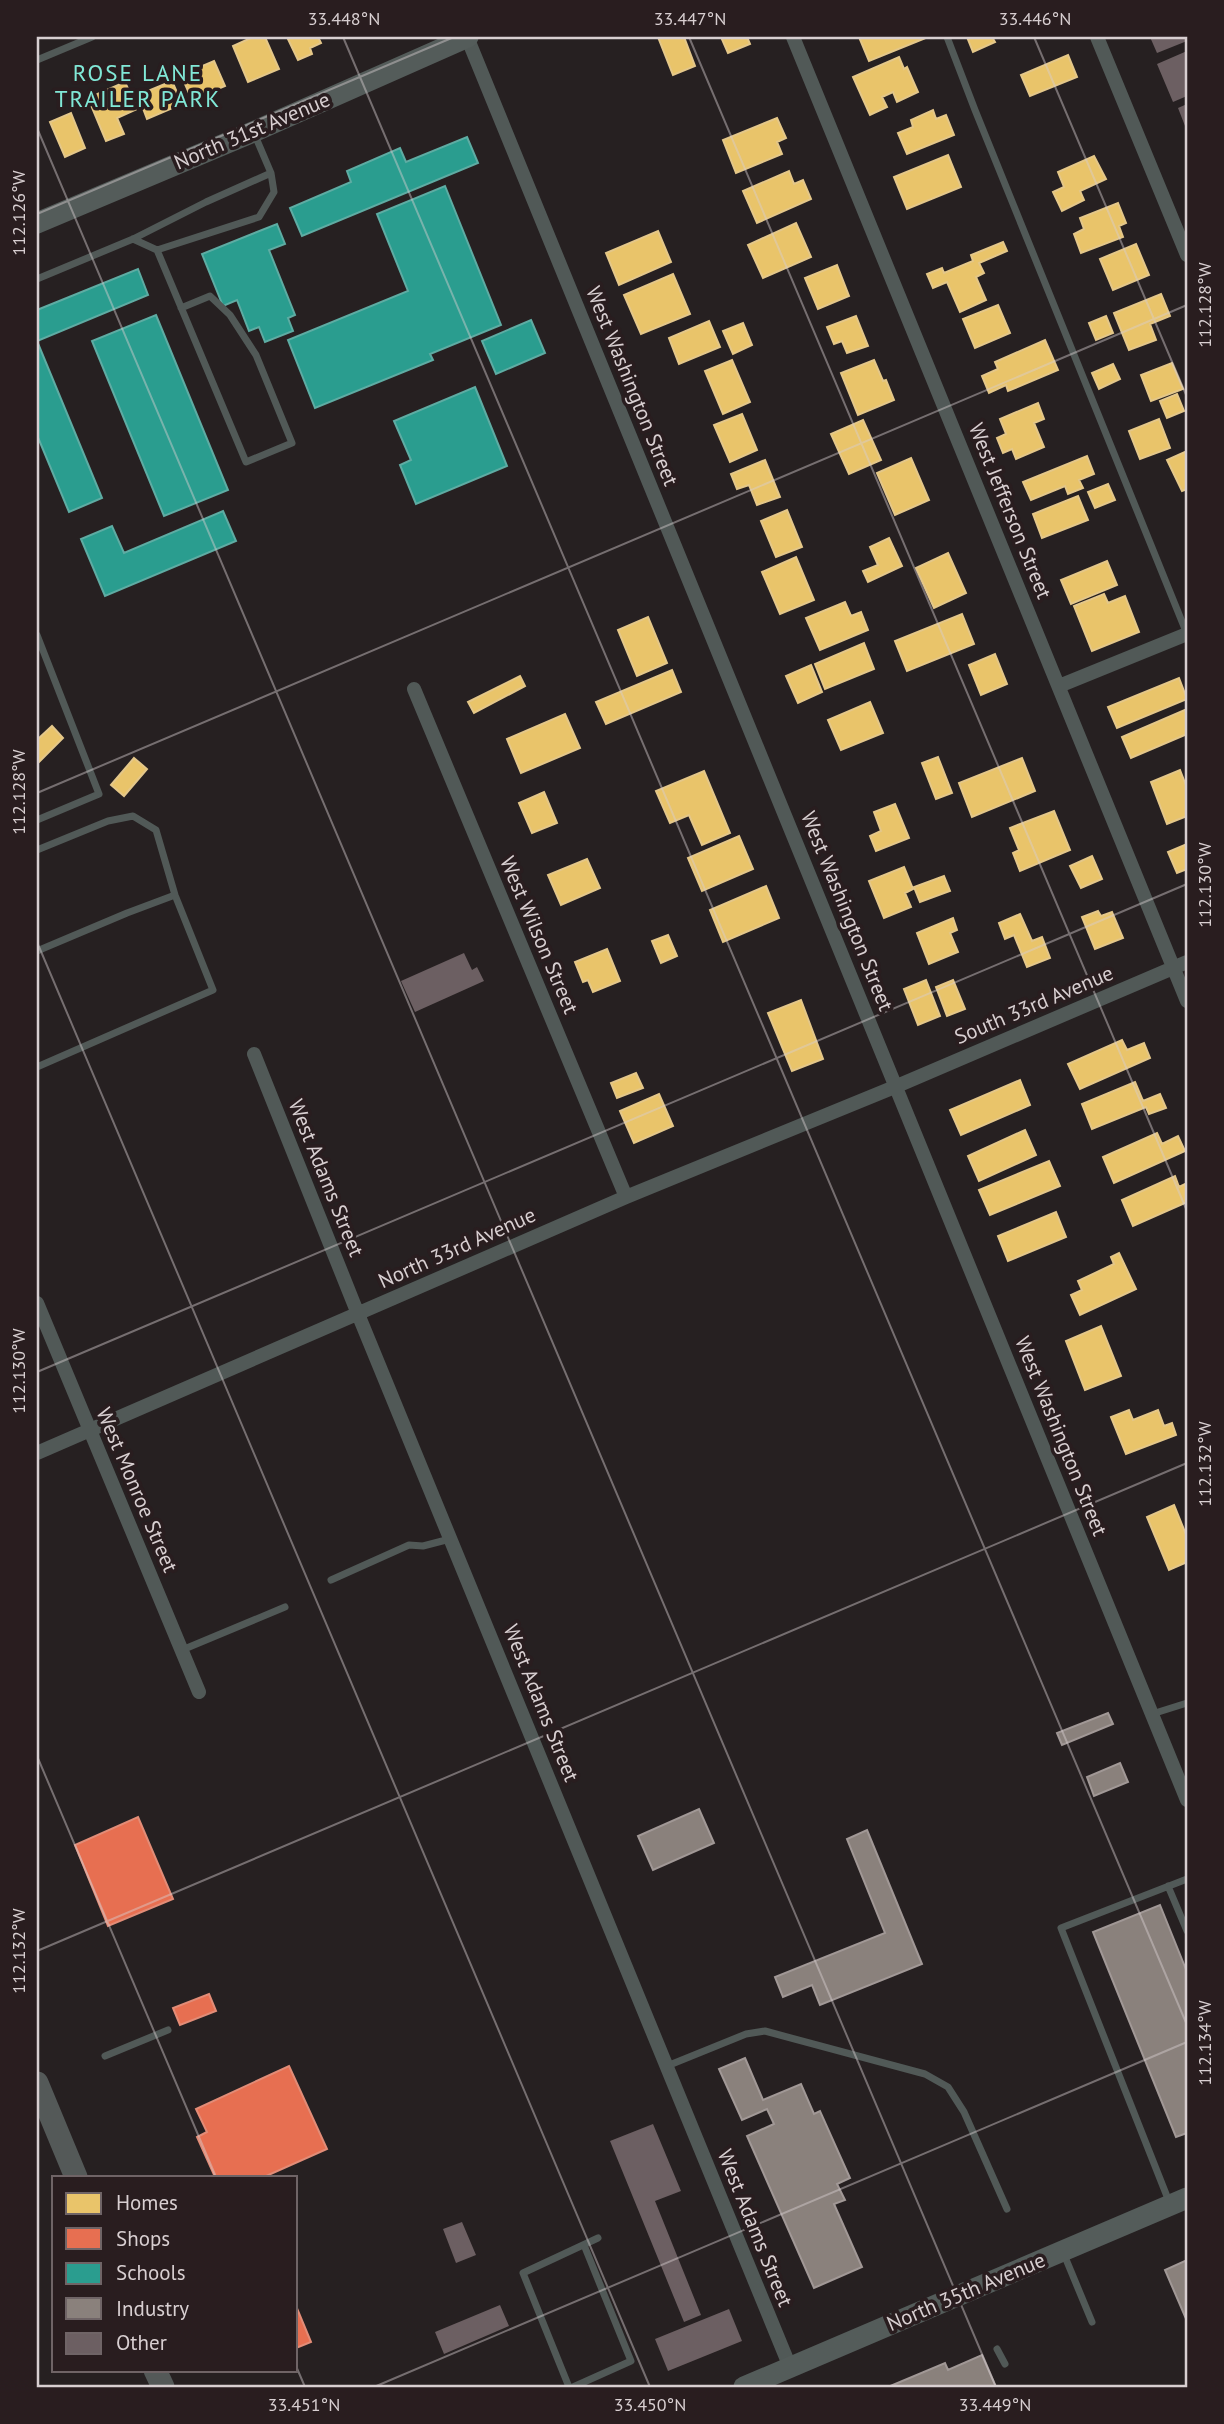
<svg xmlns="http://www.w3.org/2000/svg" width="1224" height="2424" viewBox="0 0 1224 2424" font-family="'PT Sans',sans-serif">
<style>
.homes{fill:#e9c46a;stroke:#e4c789;stroke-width:2}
.shops{fill:#e76f51;stroke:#e28c77;stroke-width:2}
.schools{fill:#2a9d8f;stroke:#5eaca3;stroke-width:2}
.industry{fill:#8a817c;stroke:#a19896;stroke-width:2}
.building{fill:#6c5f62}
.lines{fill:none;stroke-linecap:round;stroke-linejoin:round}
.lane{stroke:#515957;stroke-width:7}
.street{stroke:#515957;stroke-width:14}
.secondary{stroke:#545c5a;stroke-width:21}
.primary{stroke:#545958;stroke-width:23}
.ticks{fill:none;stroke:#d8cfd1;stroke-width:2;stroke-opacity:0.45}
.labels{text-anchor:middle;stroke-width:7;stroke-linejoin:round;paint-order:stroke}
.street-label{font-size:21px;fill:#d8cfd1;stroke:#291d1f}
.neighbourhood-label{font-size:23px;letter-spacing:2px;fill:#81e8d7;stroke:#291d1f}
.neatline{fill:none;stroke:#d8cfd1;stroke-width:2.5}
.ticks-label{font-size:18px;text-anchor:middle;fill:#d8cfd1}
</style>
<rect width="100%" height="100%" fill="#262021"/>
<path class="homes" d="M253,37H265L279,69L248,82L233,46Z
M287,37H318L321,43L310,48L312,54L298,60Z
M658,37H684L695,66L673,75Z
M721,37H747L750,44L728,53Z
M859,37H928L869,61Z
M967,37H992L995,42L973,52Z
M1068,55L1077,77L1030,96L1021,75Z
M899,57L904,69L907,67L918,92L897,102L893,92L882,97L887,107L870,115L853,77Z
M214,61L225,86L192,100L181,75Z
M172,81L182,104L147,119L138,95Z
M125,82L137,109L117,118L124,134L106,141L88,98Z
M933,110L936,119L946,115L954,135L907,154L898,133L913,127L911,120Z
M71,113L85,148L65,157L50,122Z
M777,118L786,138L777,142L782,154L736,173L723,140Z
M948,155L961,187L907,209L894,177Z
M1094,156L1106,179L1080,191L1084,200L1062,211L1053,192L1064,187L1058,172Z
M789,171L794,184L803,180L811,199L757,223L743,191Z
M1118,203L1126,223L1119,226L1123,237L1081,253L1074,234L1084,229L1080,218Z
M796,223L811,257L763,278L748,245Z
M658,231L671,262L619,285L606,253Z
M1003,242L1007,251L979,263L984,273L976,277L986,300L960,312L947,282L933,288L927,274L942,268L944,273L973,261L971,255Z
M1136,244L1149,275L1113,290L1100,259Z
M837,265L849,296L818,309L805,278Z
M673,274L690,314L641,334L624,295Z
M1161,294L1170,316L1150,324L1156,340L1129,350L1114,313Z
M998,305L1010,333L975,348L963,319Z
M856,316L868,346L847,353L842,341L834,344L827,327Z
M1106,316L1113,333L1096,340L1089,323Z
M709,321L720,347L679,364L669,338Z
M743,323L752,345L733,354L723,331Z
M1045,340L1058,370L1008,391L1006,385L989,393L982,376L998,369L995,362Z
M732,360L750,402L723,414L705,371Z
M874,360L883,381L886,380L894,400L858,415L841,373Z
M1172,363L1183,389L1151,401L1141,375Z
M1113,364L1120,379L1099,389L1092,373Z
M1177,394L1184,411L1167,418L1160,401Z
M1038,403L1044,419L1034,423L1044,447L1016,459L1012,449L1003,453L997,438L1006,434L1000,419Z
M742,414L757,450L730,462L714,425Z
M1159,419L1170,448L1140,459L1129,431Z
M863,420L881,460L849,474L831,434Z
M1187,451V489L1182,491L1167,460Z
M1087,456L1094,474L1079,480L1083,488L1068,494L1065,486L1031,500L1023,482Z
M911,458L929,500L895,515L877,473Z
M765,460L780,497L757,505L749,485L737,489L731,474Z
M1108,484L1115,500L1095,508L1088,492Z
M1078,496L1088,520L1042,538L1033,514Z
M787,510L802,547L776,557L761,521Z
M889,538L902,566L868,582L863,571L878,565L870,547Z
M948,553L966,593L934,608L916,568Z
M796,557L814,600L780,614L762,572Z
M1107,561L1117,585L1071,604L1061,580Z
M1104,594L1108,603L1125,596L1139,632L1092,651L1074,606Z
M845,602L851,616L861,612L868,630L820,650L806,618Z
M962,614L974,644L907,671L895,641Z
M648,617L667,663L637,676L618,630Z
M864,643L874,669L825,689L815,664Z
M995,654L1007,684L981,695L969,665Z
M811,665L822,692L798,703L786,676Z
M672,670L681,692L606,724L596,702Z
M520,676L525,686L474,713L468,702Z
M1179,678L1187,699L1117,728L1108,707Z
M870,702L883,733L841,750L828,720Z
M1187,709V734L1131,758L1122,737Z
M565,714L580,748L521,773L507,739Z
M52,726L63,738L38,763L37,740Z
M938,757L952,793L936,799L922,763Z
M134,758L147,769L124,796L111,785Z
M1022,758L1035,791L972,817L959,783Z
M1180,770L1187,788V816L1167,824L1151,782Z
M704,771L730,833L702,845L689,815L670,823L656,791Z
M544,792L557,823L532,833L519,803Z
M895,804L909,838L876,851L870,836L881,831L874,812Z
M1054,811L1070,850L1020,871L1013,853L1019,850L1010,828Z
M739,836L753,869L702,891L688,858Z
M1187,844V869L1177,873L1168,852Z
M1092,856L1102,879L1081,888L1070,866Z
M587,859L600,888L561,905L548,875Z
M904,867L913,889L905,893L911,907L884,918L869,881Z
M944,876L950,891L920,902L914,887Z
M766,886L779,918L723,942L710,910Z
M1098,911L1101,916L1112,912L1123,938L1095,949L1082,917Z
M1020,914L1032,941L1042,937L1050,958L1027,967L1014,935L1005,939L999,923Z
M953,918L957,930L950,933L958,952L929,964L917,933Z
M668,935L677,956L661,963L652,941Z
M607,949L620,981L593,992L588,980L583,982L575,962Z
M926,980L940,1016L918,1025L904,989Z
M953,980L965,1009L947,1016L936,987Z
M801,1000L823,1059L792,1071L768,1013Z
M1122,1040L1127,1050L1144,1043L1150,1058L1080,1089L1068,1064Z
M636,1073L643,1088L617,1098L611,1083Z
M1020,1080L1030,1105L961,1135L950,1110Z
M1135,1082L1143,1101L1160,1094L1166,1108L1149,1114L1146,1107L1092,1129L1082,1104Z
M659,1094L673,1126L634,1143L620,1111Z
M1025,1130L1036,1155L979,1181L968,1156Z
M1157,1133L1162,1144L1178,1136L1185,1151L1114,1183L1103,1157Z
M1049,1161L1060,1186L990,1215L979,1190Z
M1175,1176L1179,1187L1187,1183V1202L1133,1226L1122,1200Z
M1056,1212L1066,1237L1008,1261L998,1236Z
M1119,1253L1136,1289L1080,1315L1071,1295L1082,1290L1078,1281L1114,1264L1111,1257Z
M1101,1326L1121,1376L1085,1390L1066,1341Z
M1129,1410L1133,1420L1158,1410L1164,1426L1172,1423L1176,1435L1126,1454L1111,1417Z
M1174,1505L1187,1537V1562L1169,1570L1147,1517Z"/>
<path class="shops" d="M138,1817L173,1899L108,1926L75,1845Z
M209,1994L216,2011L180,2025L173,2008Z
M289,2066L327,2149L264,2177H215L197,2137L207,2132L196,2109Z
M296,2306L311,2342L296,2348Z"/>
<path class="schools" d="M467,137L478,163L302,236L290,208L351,182L347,171L400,148L406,162Z
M445,186L501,325L430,354L433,360L315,408L288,340L408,291L377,214Z
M277,224L285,244L269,250L295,315L288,318L293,331L265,342L259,327L249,331L237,300L223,306L202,254Z
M138,269L148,295L37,341L102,498L69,512L37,435V310Z
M156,315L228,490L164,516L92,341Z
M531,320L545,353L496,374L482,341Z
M475,387L507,466L416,504L400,465L411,460L394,421Z
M223,511L236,541L105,596L81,539L112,526L124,553Z"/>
<path class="industry" d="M1108,1713L1113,1724L1062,1745L1057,1733Z
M1120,1763L1128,1782L1094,1796L1087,1777Z
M699,1809L714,1843L653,1870L638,1836Z
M867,1830L922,1964L820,2005L812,1985L783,1997L775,1977L885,1933L847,1839Z
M1160,1905L1187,1972V2133L1176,2137L1093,1932Z
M745,2058L763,2100L801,2084L814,2114L820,2111L850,2178L837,2184L845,2200L834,2204L862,2267L814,2288L747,2136L774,2124L767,2109L742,2120L719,2069Z
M1187,2260V2321L1165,2270Z
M982,2355L996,2387H888L945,2363L948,2370Z"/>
<path class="building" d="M1150,37H1187V41L1157,53Z
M1187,51V96L1173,102L1157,64Z
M1187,104V131L1178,108Z
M464,953L472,970L477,967L484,981L415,1012L401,981Z
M653,2124L681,2191L655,2201L701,2315L684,2322L610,2141Z
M462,2222L476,2255L456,2263L443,2229Z
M500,2305L509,2326L444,2354L435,2332Z
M729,2309L742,2341L668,2371L655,2339Z"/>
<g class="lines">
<path class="lane" d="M947,37L975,110L1187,634
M37,60L92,37
M133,239L157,250L259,217L274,192L271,173
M157,250L246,462L292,443L256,355L230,315L210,296L181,308
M37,279L133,239L206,202L271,173L254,133
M37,635L99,794L37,820
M37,850L108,821L133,816L156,830L175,895L213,990L37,1067
M37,951L127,913L175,895
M331,1580L409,1545L423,1546L450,1539
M182,1650L285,1607
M1152,1714L1187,1703
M1168,1886L1187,1931
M105,2056L168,2030
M667,2066L746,2034L765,2031L925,2074L948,2087L964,2112L1007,2209
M1170,2204L1061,1928L1187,1879
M1063,2252L1092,2322
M997,2349L1005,2364
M569,2387L523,2273L598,2238
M573,2387L631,2361L584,2245"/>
<path class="street" d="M467,37L1187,1800
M793,37L1187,1001
M1097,37L1187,255
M1059,686L1187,634
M414,689L626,1197
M254,1054L358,1314L790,2367
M37,1303L199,1692
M37,1453L626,1197L897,1086L1187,962"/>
<path class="secondary" d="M37,223L253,132L468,37
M744,2387L1187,2198"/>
<path class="primary" d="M37,2083L76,2177
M155,2370L163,2387"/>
</g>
<path class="ticks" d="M343,37L1187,2025M689,37L1187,1211M1034,37L1187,397M37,128L996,2387M37,214L454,37M37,793L1187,305M37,942L650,2387M37,1372L1187,884M37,1756L216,2177M37,1951L1187,1463M296,2366L305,2387M374,2387L1187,2042"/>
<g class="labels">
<g class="street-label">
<text transform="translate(252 131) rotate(-23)" y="7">North 31st Avenue</text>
<text transform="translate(632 386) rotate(68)" y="7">West Washington Street</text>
<text transform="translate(1010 511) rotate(68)" y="7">West Jefferson Street</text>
<text transform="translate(847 911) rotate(68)" y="7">West Washington Street</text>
<text transform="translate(539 935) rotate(67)" y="7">West Wilson Street</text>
<text transform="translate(1034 1005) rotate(-23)" y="7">South 33rd Avenue</text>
<text transform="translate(326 1178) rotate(68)" y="7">West Adams Street</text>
<text transform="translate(457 1248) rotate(-24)" y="7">North 33rd Avenue</text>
<text transform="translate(1061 1436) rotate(68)" y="7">West Washington Street</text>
<text transform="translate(137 1490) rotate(67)" y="7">West Monroe Street</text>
<text transform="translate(541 1703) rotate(68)" y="7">West Adams Street</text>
<text transform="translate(755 2228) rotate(68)" y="7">West Adams Street</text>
<text transform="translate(966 2292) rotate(-23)" y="7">North 35th Avenue</text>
</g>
<g class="neighbourhood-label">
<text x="138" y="81">ROSE LANE<tspan x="138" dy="26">TRAILER PARK</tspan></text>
</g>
</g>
<rect width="1224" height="2424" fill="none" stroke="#291d1f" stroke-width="77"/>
<rect x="52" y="2176" width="245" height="196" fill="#291d1f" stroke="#6f6466" stroke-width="2"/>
<rect x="66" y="2193" width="35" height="21" fill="#e9c46a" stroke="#6f6466" stroke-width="2"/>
<text x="116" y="2210" font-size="21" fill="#d8cfd1">Homes</text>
<rect x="66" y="2228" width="35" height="21" fill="#e76f51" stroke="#6f6466" stroke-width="2"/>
<text x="116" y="2246" font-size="21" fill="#d8cfd1">Shops</text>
<rect x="66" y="2263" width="35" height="21" fill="#2a9d8f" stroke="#6f6466" stroke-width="2"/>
<text x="116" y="2280" font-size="21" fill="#d8cfd1">Schools</text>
<rect x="66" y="2298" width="35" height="21" fill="#8a817c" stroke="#6f6466" stroke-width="2"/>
<text x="116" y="2316" font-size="21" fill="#d8cfd1">Industry</text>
<rect x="66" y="2333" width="35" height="21" fill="#6c5f62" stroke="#6f6466" stroke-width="2"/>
<text x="116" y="2350" font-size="21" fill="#d8cfd1">Other</text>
<rect x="38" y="38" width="1148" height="2348" class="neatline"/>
<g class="ticks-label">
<text x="344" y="25">33.448°N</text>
<text x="690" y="25">33.447°N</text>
<text x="1035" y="25">33.446°N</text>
<text transform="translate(19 213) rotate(-90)" y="6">112.126°W</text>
<text transform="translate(1205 305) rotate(-90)" y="6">112.128°W</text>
<text transform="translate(19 792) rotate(-90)" y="6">112.128°W</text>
<text transform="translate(1205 885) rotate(-90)" y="6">112.130°W</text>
<text transform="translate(19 1371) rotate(-90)" y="6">112.130°W</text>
<text transform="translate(1205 1464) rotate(-90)" y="6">112.132°W</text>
<text transform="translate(19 1951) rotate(-90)" y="6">112.132°W</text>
<text transform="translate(1205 2043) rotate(-90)" y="6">112.134°W</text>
<text x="304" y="2411">33.451°N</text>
<text x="650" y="2411">33.450°N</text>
<text x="995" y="2411">33.449°N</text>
</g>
</svg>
